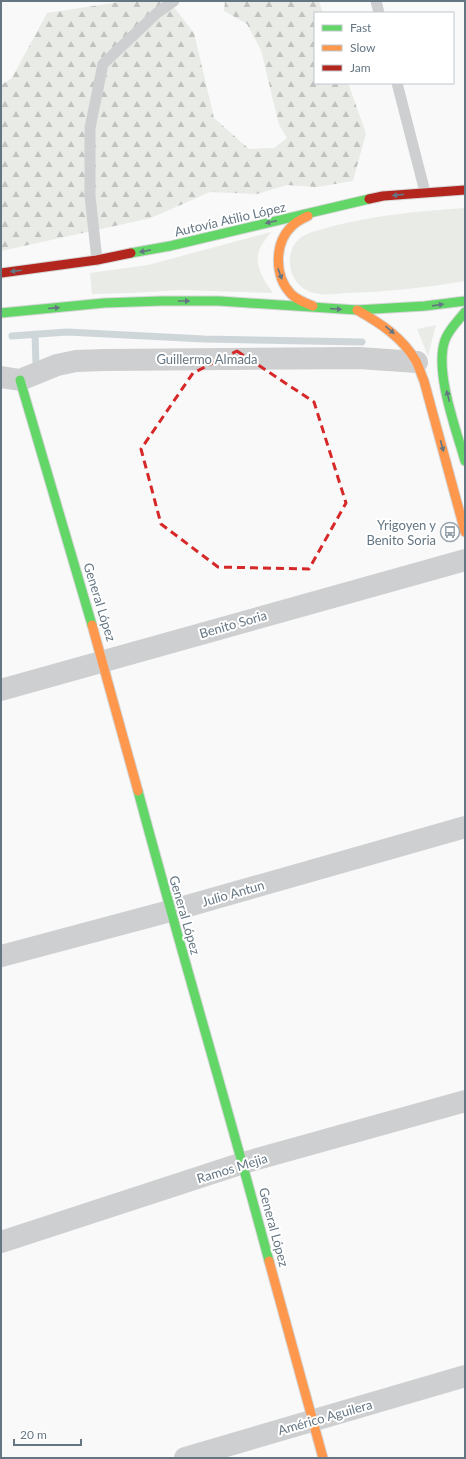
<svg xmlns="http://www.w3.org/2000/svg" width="466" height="1459" viewBox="0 0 466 1459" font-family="Lato,sans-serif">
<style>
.green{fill:#e8ebe6}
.forest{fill:url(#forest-firs)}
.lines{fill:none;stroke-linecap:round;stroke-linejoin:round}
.stream{stroke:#ced6d9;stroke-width:7}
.fast-casing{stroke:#d5d6d7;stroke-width:11}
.slow-casing{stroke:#d5d6d7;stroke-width:11}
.jam-casing{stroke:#d5d6d7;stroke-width:11}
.lane{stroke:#cecfd0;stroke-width:11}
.street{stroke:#cecfd0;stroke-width:22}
.fast{stroke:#63d668;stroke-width:9}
.slow{stroke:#ff974d;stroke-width:9}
.jam{stroke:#b3261e;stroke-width:9}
.oneway{fill:#657683}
.marked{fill:none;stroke:#d62828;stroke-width:3;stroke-dasharray:8 5;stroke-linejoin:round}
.labels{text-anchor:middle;stroke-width:4;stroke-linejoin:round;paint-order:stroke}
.street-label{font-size:13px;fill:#657683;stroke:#fff}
.poi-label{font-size:13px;fill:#657683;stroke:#fff;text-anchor:end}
</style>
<defs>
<pattern id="forest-firs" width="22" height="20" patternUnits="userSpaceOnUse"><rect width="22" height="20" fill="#e8ebe6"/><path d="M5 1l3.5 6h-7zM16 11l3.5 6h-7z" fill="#c0c3c0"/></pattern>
</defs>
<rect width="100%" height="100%" fill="#f9f9f9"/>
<path class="green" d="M465,208V281C425,288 385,292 345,293C334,294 321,296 311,292C286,284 281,245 307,234C315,230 325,229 333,226C376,215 421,211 465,208Z
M271,232C267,237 263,243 260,248C253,264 264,281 273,293L181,290L130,293L92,294L90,273L148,265Z
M436,325L428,356L417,329Z"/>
<path class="forest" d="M126,1H166L176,10L194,33L214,118L249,149L274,148L287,138L279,125L261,50L247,24L224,11L225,1H319L323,13H315V83H348L366,133L353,181L317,187L287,185L257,194L210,192L151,218L1,251V85L12,78L47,13Z"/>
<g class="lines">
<path class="stream" d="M35,334L36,365
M12,336L67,332L204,339L362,342"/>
<g class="fast-casing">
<path id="fast" d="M131,253L170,246L369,199
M465,312C458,321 449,329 445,340C434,371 456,429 465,461
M1,313L104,303L161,301H219L357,310L425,306L465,301
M20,380L92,625
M138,791C180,948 227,1104 269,1261"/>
</g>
<g class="slow-casing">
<path id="slow" d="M308,216C302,219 297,221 292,226C274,243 274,276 291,294C297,300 305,303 313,306
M357,310C380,323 402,337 416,361C419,367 421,374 424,381L465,532
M92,625L138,791
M269,1261L323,1458"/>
</g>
<g class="jam-casing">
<path id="jam" d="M369,199L383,196L465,190
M1,273L97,260L131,253"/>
</g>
<path class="lane" d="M376,1L379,13
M397,83L425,192
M97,260L90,196V128L103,64L157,13L174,1"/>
<path class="street" d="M1,377L20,380L57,365L76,361L104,360L359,358L417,362
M1,690L465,560
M1,956L170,911L465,827
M1,1242L243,1163L465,1101
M185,1458L465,1376"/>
<use href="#fast" class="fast"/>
<use href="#slow" class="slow"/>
<use href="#jam" class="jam"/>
</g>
<defs><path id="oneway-solid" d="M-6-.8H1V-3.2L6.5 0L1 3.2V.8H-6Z"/></defs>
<g class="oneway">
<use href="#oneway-solid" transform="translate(398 195) rotate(174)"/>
<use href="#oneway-solid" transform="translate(271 222) rotate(167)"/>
<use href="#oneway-solid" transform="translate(145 251) rotate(169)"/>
<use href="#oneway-solid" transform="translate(16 271) rotate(173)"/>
<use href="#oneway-solid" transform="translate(280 274) rotate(70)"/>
<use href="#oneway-solid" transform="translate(184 301)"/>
<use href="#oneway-solid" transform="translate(438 305) rotate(-8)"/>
<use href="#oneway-solid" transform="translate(54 308) rotate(-5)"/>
<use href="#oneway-solid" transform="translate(336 309) rotate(4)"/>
<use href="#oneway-solid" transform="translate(390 330) rotate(41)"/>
<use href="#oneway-solid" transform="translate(448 396) rotate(-104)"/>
<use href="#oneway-solid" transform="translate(442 446) rotate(75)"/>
</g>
<path class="marked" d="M237,351L314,402L346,503L309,569L218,567L161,524L141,449L193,373Z"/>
<defs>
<g id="bus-ring" transform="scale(1)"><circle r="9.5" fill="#fff" stroke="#99a4ac" stroke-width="1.5"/><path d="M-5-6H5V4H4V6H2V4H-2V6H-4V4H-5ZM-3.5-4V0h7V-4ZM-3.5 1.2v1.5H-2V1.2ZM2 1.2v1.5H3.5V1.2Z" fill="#99a4ac"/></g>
</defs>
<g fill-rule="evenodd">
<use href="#bus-ring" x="450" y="532"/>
</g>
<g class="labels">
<g class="street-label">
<text transform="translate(230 219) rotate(-13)" y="5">Autovía Atilio López</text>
<text x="207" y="364">Guillermo Almada</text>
<text transform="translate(100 602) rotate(73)" y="5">General López</text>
<text transform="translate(233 624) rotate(-16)" y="5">Benito Soria</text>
<text transform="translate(233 893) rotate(-16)" y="5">Julio Antun</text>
<text transform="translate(185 915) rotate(74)" y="5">General López</text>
<text transform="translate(232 1168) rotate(-17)" y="5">Ramos Mejia</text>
<text transform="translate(274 1227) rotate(75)" y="5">General López</text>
<text transform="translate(325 1417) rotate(-16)" y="5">Américo Aguilera</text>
</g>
<g class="poi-label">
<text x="436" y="530">Yrigoyen y<tspan x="436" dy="15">Benito Soria</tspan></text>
</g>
</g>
<rect width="466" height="1459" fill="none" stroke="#657683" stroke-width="4"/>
<rect x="314" y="12" width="140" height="72" fill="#ffffff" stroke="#c1c8cd"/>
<rect x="322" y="25" width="20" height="6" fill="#63d668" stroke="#c1c8cd"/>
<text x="350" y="32" font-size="12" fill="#657683">Fast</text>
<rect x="322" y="45" width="20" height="6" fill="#ff974d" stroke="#c1c8cd"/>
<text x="350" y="52" font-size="12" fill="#657683">Slow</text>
<rect x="322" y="65" width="20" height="6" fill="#b3261e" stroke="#c1c8cd"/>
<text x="350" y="72" font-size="12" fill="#657683">Jam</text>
<path d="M14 1439v6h67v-6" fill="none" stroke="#657683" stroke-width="2"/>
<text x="20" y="1439" font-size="12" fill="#657683" stroke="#ffffff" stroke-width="3" paint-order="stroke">20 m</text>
</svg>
